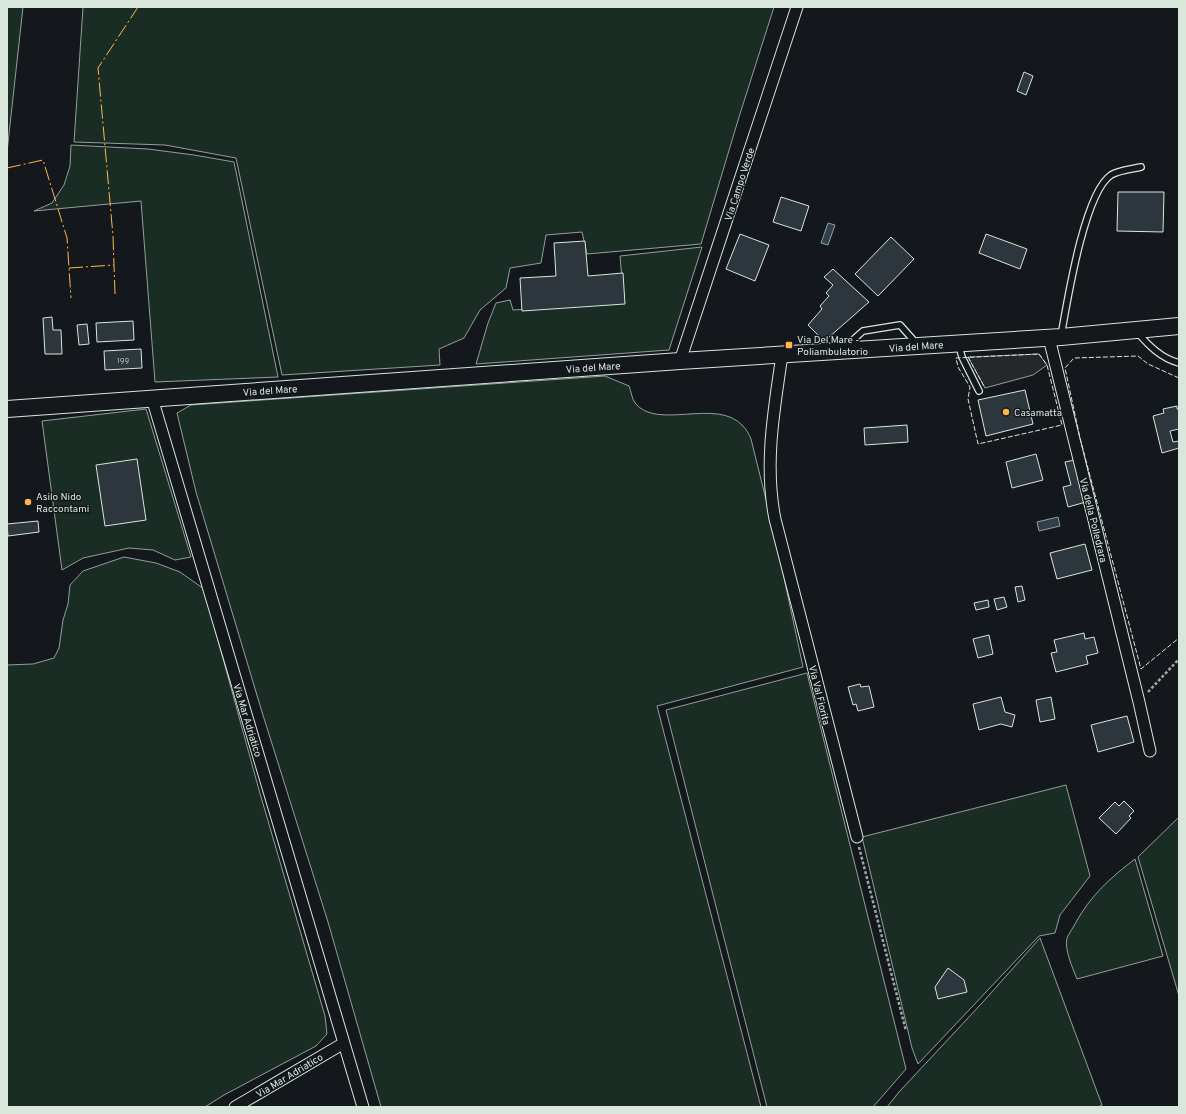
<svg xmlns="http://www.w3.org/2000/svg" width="1186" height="1114" viewBox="0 0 1186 1114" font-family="Overpass,sans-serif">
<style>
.green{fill:#1a2d24;stroke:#939e99}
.parking{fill:#24282b;stroke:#939e99}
.water{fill:#2f3f4d;stroke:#939e99}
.building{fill:#2c363c;stroke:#d8e6dc}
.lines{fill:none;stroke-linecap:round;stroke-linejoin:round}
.lane-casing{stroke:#d8e6dc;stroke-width:8}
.street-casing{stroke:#d8e6dc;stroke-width:13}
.secondary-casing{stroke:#d8e6dc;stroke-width:18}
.path{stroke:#9da8a2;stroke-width:2.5;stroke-dasharray:3 2;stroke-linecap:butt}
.lane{stroke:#14181c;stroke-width:5.5}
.street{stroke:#14181c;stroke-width:11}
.secondary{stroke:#14181c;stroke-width:16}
.fence{stroke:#d8e6dc;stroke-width:1;stroke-dasharray:5 2;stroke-linecap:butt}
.power{stroke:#ffb74d;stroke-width:1;stroke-dasharray:14 3 2 3;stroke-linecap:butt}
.poi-dot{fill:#ffb74d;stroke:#14181c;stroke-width:1.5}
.labels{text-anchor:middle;stroke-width:3;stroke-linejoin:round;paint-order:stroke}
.number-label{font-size:8px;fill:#adbab4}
.street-label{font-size:10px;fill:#d8e6dc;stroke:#14181c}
.poi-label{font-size:10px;fill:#d8e6dc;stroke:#14181c;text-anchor:start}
</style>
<rect width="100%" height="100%" fill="#14181c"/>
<path class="green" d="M7,7H23L7,152Z
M83,7H774L739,117L701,244L587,254L582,232L546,235L541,263L510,268L506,288L480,310L464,338L439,349L440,365L282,375L236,158L165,145L74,142Z
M71,145L148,149L194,155L234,162L278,377L155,382L141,201L34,211L52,203L64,185L70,166Z
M702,247L669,350L476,364L488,323L496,303L510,300L513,310L624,303L620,256Z
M605,376L629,386C631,391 632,399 635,403C657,431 717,397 743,426C746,429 749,434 751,439L776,540L803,667L657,706L761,1107H381L328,922L262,712L196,492L177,413L191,405Z
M146,409L191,557L175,560L153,550L129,548L83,558L62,570L42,421Z
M124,557L156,563L180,572L204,589L259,790L325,1016L327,1034L316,1046L224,1095L205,1107H7V665L33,664L54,658L59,648L63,620L68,604L70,585L83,571Z
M807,673L906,1069L873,1107H767L666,710Z
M1066,785L1090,876L1060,915L1055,933L1039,936L918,1064L912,1048L862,837Z
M1179,817V996L1138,857Z
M1135,859L1163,956L1077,979C1073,969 1064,949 1067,938C1069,933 1073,928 1075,924C1090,896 1110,878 1135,859Z
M1040,938L1102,1105L1098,1107H887L899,1092L982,1003Z"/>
<path class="parking" d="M1039,354L1047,365L1033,375L985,388L968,357Z"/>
<path class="water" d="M828,223L835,225L828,245L821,243Z
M1058,517L1060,526L1039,531L1037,522Z"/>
<path class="building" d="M1024,72L1033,76L1026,95L1017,91Z
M1118,192H1164L1163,232L1117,231Z
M781,197L809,206L801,231L773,222Z
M740,234L769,245L755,281L726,269Z
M986,234L1027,249L1020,269L979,253Z
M891,237L914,259L878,296L855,274Z
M585,241L588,276L623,273L625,304L522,311L520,278L556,276L554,243Z
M833,269L869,302L828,338L823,340L808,325L822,309L820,306L829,296L826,293L833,285L824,277Z
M52,317L53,330H61L62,354H45L43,318Z
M133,321L134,340L97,342L96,323Z
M87,324L89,344L79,345L77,325Z
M141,349L142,368L105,370L104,351Z
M1025,390L1033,424L986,436L978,400Z
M1177,406V409H1179V429L1170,431L1173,442L1179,441V448L1162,453L1153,416L1164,413L1163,409Z
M907,425L908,442L865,445L864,428Z
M1036,454L1043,480L1012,488L1006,462Z
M137,459L146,520L105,526L96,465Z
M1075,460L1086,502L1068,507L1063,487L1071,485L1065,462Z
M38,521L39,532L8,536L7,524Z
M1085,544L1092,570L1057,579L1050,553Z
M1022,586L1025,600L1018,602L1015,587Z
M1004,597L1007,607L997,610L994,599Z
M988,600L989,607L976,610L974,603Z
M1084,633L1085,639L1094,637L1098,653L1086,656L1088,664L1056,672L1051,653L1057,652L1054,640Z
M989,635L993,654L978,658L973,639Z
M860,684L861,687L869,686L874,707L858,711L856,704L853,705L848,687Z
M1001,697L1005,712L1015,715L1012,727L1001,724L979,730L973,704Z
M1051,697L1055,719L1040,722L1036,700Z
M1127,716L1134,742L1098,752L1091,725Z
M1124,801L1134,811L1129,816L1131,818L1116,834L1099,818L1115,802L1119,806Z
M948,968L964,980L967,992L938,999L935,987Z"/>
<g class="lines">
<g class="lane-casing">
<path id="lane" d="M1137,332C1149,346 1161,358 1179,363
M1061,336C1067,303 1084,193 1111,175C1119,170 1132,169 1141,167
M846,346L863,331L900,325L916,343
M959,346L962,357L979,391"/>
</g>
<g class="street-casing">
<path id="street" d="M1049,338L1139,702L1150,751
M782,355C774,410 764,464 775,519L857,837
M680,361L797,7
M152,398L363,1107
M235,1107L344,1043"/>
</g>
<g class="secondary-casing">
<path id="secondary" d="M7,409L680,361L1061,337L1179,326"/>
</g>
<path class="path" d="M1148,692L1179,659
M859,847L906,1031"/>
<use href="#lane" class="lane"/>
<use href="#street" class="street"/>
<use href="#secondary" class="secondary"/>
<path class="fence" d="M1039,354L1047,365L1062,425L978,444L968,399L970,387L958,367L956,358Z
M968,357L985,388
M1179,378L1148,364L1138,356L1074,358L1065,368L1080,438L1141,669L1179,638"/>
<path class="power" d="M7,168L43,160L67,238L71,298
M69,268L114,265
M115,294L113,236L98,68L138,7"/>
</g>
<g class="poi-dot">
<rect x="785" y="341" width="8" height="8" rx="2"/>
<circle cx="1006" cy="412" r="4"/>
<circle cx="28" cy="502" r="4"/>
</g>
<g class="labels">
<g class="number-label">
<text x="123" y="363">199</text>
</g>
<g class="street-label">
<text transform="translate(739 184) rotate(-72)" y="4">Via Campo Verde</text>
<text transform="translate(916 346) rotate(-4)" y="4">Via del Mare</text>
<text transform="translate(593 367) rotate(-4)" y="4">Via del Mare</text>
<text transform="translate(270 390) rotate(-4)" y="4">Via del Mare</text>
<text transform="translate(1094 520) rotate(76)" y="4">Via della Polledrara</text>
<text transform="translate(820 695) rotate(76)" y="4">Via Val Fiorita</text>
<text transform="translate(248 720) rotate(73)" y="4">Via Mar Adriatico</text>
<text transform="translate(289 1075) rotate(-31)" y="4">Via Mar Adriatico</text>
</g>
<g class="poi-label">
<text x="797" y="343">Via Del Mare -<tspan x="797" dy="12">Poliambulatorio</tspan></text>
<text x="1014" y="416">Casamatta</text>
<text x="36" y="500">Asilo Nido<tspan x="36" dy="12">Raccontami</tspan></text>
</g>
</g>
<rect width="1186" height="1114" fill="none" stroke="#d8e6dc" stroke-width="16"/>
</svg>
